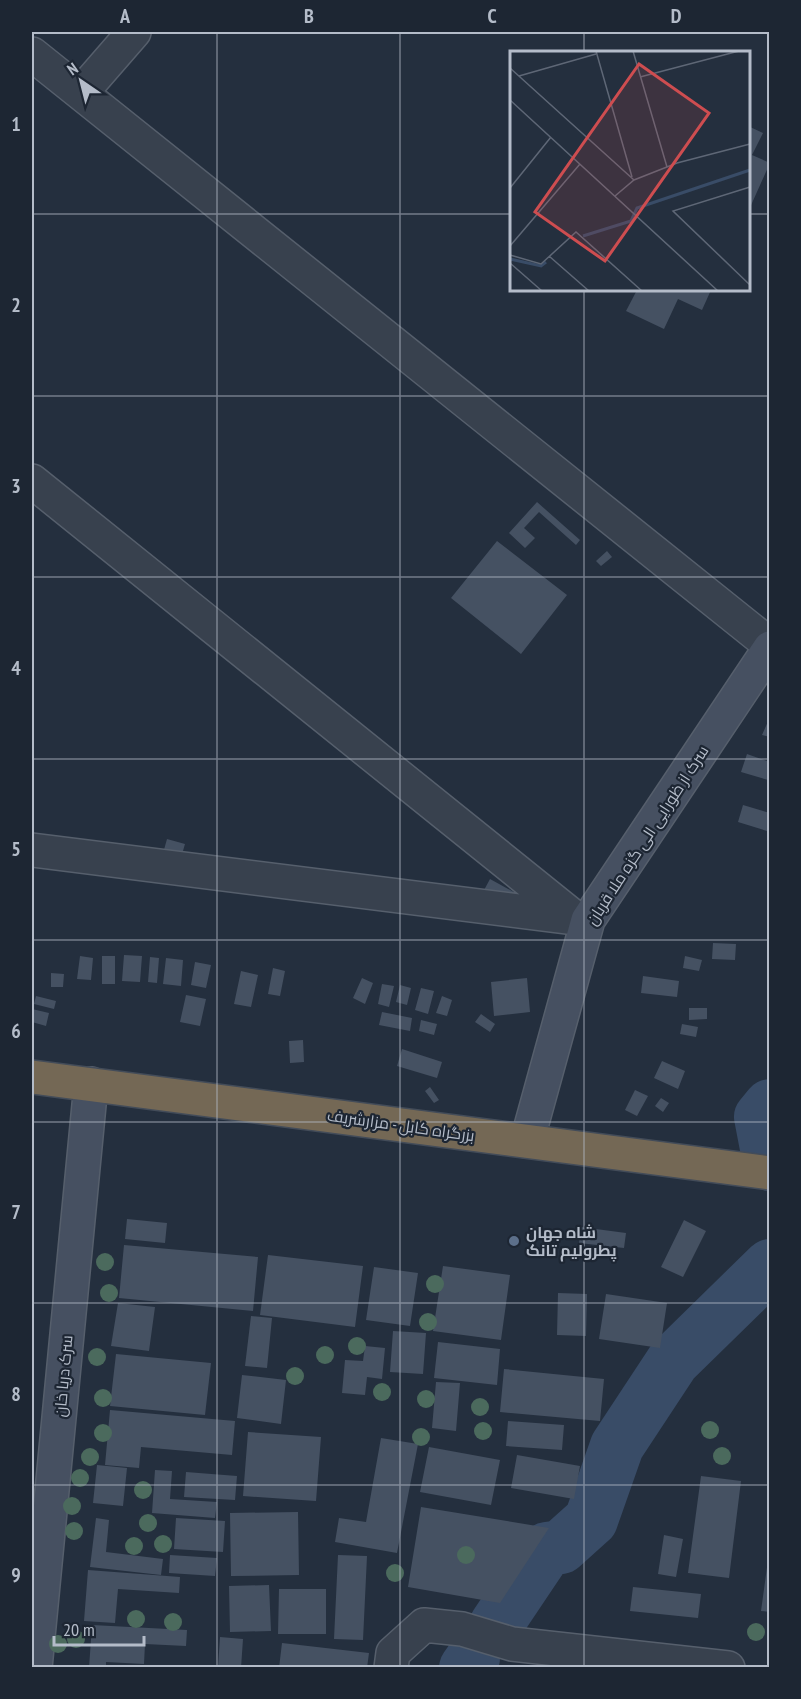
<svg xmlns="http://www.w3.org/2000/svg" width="801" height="1699" viewBox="0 0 801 1699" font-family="'PT Sans Narrow',Cairo,sans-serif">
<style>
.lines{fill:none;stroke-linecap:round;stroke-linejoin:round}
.river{stroke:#394c67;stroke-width:54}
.building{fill:#455162}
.street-casing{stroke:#565f6c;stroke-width:36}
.secondary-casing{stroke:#565f6c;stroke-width:36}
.highway-casing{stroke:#434c59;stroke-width:36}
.street{stroke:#38414e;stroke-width:33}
.secondary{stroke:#465061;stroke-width:33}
.highway{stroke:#746855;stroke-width:33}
.tree{fill:#4b6a5d}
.grid{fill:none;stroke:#b4bcc9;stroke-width:1.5;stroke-opacity:0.55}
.service-dot{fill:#5c6f8a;stroke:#1d2633;stroke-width:2}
.labels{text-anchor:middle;stroke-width:4.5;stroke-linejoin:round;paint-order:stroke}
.street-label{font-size:16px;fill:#b4bcc9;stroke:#1d2633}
.poi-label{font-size:16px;font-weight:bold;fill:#b4bcc9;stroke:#1d2633;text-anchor:start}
.inset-river{fill:none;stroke:#394c67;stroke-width:3}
.inset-road{fill:none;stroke:#5e6776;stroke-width:1.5}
.view{fill:#ce4d50;fill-opacity:0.15;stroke:#ce4d50;stroke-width:3}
.inset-edge{fill:none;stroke:#b4bcc9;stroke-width:3}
.neatline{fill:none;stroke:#b4bcc9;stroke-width:2}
.grid-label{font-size:20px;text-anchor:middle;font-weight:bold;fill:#b4bcc9}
</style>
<rect width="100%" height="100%" fill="#242f3e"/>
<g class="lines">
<path class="river" d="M770,1106L761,1117L770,1164
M496,1625L547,1549L561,1547L591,1520L617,1446L673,1361L770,1266
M466,1668L473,1658"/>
</g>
<path class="building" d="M748,126L763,133L752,155L770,163L748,212Z
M637,290H711L702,310L678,299L664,329L626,311Z
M537,502L580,540L576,545L539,512L524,528L535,538L525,548L509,533Z
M497,541L567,595L521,654L451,598Z
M607,551L612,557L601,566L596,561Z
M770,717V737L762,735Z
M747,754L770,762L768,780L741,772Z
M743,805L770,813L767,831L738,822Z
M167,839L185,844L180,861L162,857Z
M490,879L521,896L483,892Z
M713,943L736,944L735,960L712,959Z
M124,955L142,956L140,982L122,981Z
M80,956L93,958L91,980L77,979Z
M102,956H115V984H102Z
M685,956L702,960L699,971L683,968Z
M150,957L159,958L157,983L148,982Z
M166,958L183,960L181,986L163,984Z
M195,962L211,965L206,988L191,985Z
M273,968L285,971L280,996L268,994Z
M241,971L258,975L251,1007L234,1004Z
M51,973L64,974L63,987H51Z
M643,976L679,981L677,997L641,993Z
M362,978L373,983L365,1004L353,998Z
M527,978L530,1012L494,1016L491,982Z
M382,984L394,986L389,1007L378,1004Z
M400,985L411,988L407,1005L396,1002Z
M421,988L434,991L428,1014L415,1010Z
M186,995L206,999L200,1026L180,1022Z
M36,996L56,1001L54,1009L34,1004Z
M442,996L452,1000L447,1016L436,1013Z
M689,1008H707V1019L689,1020Z
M32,1009L49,1013L46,1026L32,1022Z
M382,1012L412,1018L410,1031L379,1025Z
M481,1014L495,1024L490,1032L475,1022Z
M421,1020L437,1024L434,1035L419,1031Z
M682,1024L698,1027L696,1037L680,1034Z
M303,1040L304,1062L290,1063L289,1041Z
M402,1049L442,1062L437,1078L397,1066Z
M662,1061L685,1071L678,1089L654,1078Z
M430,1087L439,1100L434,1103L425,1091Z
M635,1090L648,1096L637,1116L625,1110Z
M661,1098L669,1103L663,1112L655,1106Z
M127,1219L167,1223L165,1243L125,1239Z
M684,1220L706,1231L683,1277L661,1267Z
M581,1227L626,1233L624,1248L579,1243Z
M124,1245L258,1257L253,1311L119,1298Z
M268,1255L363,1266L355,1327L260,1315Z
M443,1266L510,1275L501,1340L433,1331Z
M374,1267L418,1273L410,1326L366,1320Z
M558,1293L587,1294L586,1336L557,1335Z
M606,1294L667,1303L660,1348L599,1339Z
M118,1303L155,1307L149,1351L111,1346Z
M251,1316L272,1318L267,1368L245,1366Z
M393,1331L426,1333L423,1374L390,1372Z
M438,1342L500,1349L497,1385L434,1378Z
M365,1346L385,1348L382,1379L367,1377L365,1395L342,1393L345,1360L363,1361Z
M116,1354L211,1363L205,1415L110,1406Z
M504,1369L604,1379L600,1421L500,1412Z
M242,1375L286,1380L281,1424L237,1418Z
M436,1382L460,1383L456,1431L432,1428Z
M110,1410L235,1421L232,1455L141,1447L139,1468L105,1465Z
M508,1421L564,1425L562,1450L506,1446Z
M248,1432L321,1437L316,1501L243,1496Z
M381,1438L418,1444L397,1553L335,1542L339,1518L366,1522Z
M429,1447L500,1460L491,1505L420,1492Z
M517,1455L580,1466L574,1499L511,1488Z
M97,1465L127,1468L123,1506L93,1503Z
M155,1470L172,1471L170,1499L217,1502L215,1518L152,1513Z
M186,1472L237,1476L235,1500L184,1497Z
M701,1476L741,1481L729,1578L688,1573Z
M421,1507L549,1528L500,1603L408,1587Z
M298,1512L299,1575L231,1576L230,1513Z
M96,1518L109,1520L106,1552L163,1559L161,1575L90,1567Z
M176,1518L225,1521L223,1552L174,1549Z
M664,1535L683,1539L676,1577L658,1574Z
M170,1555L217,1558L215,1576L169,1573Z
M338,1555L367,1556L363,1640L334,1639Z
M768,1560H770V1612L761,1611Z
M88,1570L180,1577L179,1593L118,1589L115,1623L84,1621Z
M269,1585L271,1631L230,1632L229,1586Z
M633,1587L701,1594L698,1618L630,1611Z
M279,1589H326V1634H278Z
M92,1625L187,1630L186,1646L145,1644L144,1664L106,1662V1668H89Z
M220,1637L243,1639L241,1668H218Z
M282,1643L369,1653L367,1668H279Z"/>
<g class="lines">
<g class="street-casing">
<path id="street" d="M32,54L770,645
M81,93L134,32
M32,481L575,918
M32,850L574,918
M391,1668L393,1653L424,1625L462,1629L512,1644L728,1668"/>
</g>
<g class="secondary-casing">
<path id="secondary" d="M527,1141L588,920L770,648
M35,1668L91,1084"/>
</g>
<g class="highway-casing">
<path id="highway" d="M32,1077L770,1173"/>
</g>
<use href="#street" class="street"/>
<use href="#secondary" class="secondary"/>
<use href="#highway" class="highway"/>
</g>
<g class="tree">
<circle cx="105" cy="1262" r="9"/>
<circle cx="435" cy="1284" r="9"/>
<circle cx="109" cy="1293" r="9"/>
<circle cx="428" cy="1322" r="9"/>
<circle cx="357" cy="1346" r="9"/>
<circle cx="325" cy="1355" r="9"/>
<circle cx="97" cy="1357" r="9"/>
<circle cx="295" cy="1376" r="9"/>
<circle cx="382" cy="1392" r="9"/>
<circle cx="103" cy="1398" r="9"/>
<circle cx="426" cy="1399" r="9"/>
<circle cx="480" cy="1407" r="9"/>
<circle cx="710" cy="1430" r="9"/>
<circle cx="483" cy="1431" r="9"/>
<circle cx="103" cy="1433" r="9"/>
<circle cx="421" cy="1437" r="9"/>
<circle cx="722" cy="1456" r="9"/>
<circle cx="90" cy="1457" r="9"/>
<circle cx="80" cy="1478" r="9"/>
<circle cx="143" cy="1490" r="9"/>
<circle cx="72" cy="1506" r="9"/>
<circle cx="148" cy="1523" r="9"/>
<circle cx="74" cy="1531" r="9"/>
<circle cx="163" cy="1544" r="9"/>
<circle cx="134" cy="1546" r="9"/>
<circle cx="466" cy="1555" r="9"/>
<circle cx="395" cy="1573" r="9"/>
<circle cx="136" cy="1619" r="9"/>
<circle cx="173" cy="1622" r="9"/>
<circle cx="756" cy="1632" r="9"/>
<circle cx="76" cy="1639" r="9"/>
<circle cx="58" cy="1644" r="9"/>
</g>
<path class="grid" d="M217,32V1668M400,32V1668M584,32V52M32,214H512M748,214H770M584,290V1668M32,396H770M32,577H770M32,759H770M32,940H770M32,1122H770M32,1303H770M32,1485H770"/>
<circle class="service-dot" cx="514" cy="1241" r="6"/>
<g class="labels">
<g class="street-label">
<text transform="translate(647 835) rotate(-57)" y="6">سرک از ظورایی الی گزه ملا قربان</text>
<text transform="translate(401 1125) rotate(8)" y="6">بزرگراه کابل - مزارشریف</text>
<text transform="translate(63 1376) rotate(-85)" y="6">سرک دریا خان</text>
</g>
<g class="poi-label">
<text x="526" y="1238">شاه جهان<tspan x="526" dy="18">پطرولیم تانک</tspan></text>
</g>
</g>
<g transform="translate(510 51)">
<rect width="240" height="240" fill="#242f3e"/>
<path class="inset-river" d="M73,185L121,170L127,157L240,119M0,208L31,215L36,211"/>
<path class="inset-road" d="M86,0L122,126M123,0L157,116M0,17L124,129M9,25L86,3M130,26L229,0M0,49L208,240M240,136L163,160L240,234M0,137L41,86M105,145L124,129L167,112L240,93M0,195L70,113M0,204L31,213L66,181L132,240M39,205L79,240M0,212L32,240"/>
<path class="view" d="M129,13L199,62L95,210L25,161Z"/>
<rect width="240" height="240" class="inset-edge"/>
</g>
<rect width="801" height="1699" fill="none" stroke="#1d2633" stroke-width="66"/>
<g transform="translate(81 81) rotate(325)" stroke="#1d2633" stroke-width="4.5" paint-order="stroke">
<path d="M0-4.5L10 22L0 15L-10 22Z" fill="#b4bcc9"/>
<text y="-9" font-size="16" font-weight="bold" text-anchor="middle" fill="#b4bcc9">N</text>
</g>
<path d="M54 1636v9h90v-9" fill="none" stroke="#b4bcc9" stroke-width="3"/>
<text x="63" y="1636" font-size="18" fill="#b4bcc9" stroke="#1d2633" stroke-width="4.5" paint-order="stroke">20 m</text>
<rect x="33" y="33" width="735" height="1633" class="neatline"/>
<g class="grid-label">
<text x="125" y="23">A</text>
<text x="309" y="23">B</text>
<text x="492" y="23">C</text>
<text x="676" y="23">D</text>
<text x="16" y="131">1</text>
<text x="16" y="312">2</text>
<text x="16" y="493">3</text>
<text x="16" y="675">4</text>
<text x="16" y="856">5</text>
<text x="16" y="1038">6</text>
<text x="16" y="1219">7</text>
<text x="16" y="1401">8</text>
<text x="16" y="1582">9</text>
</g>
</svg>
